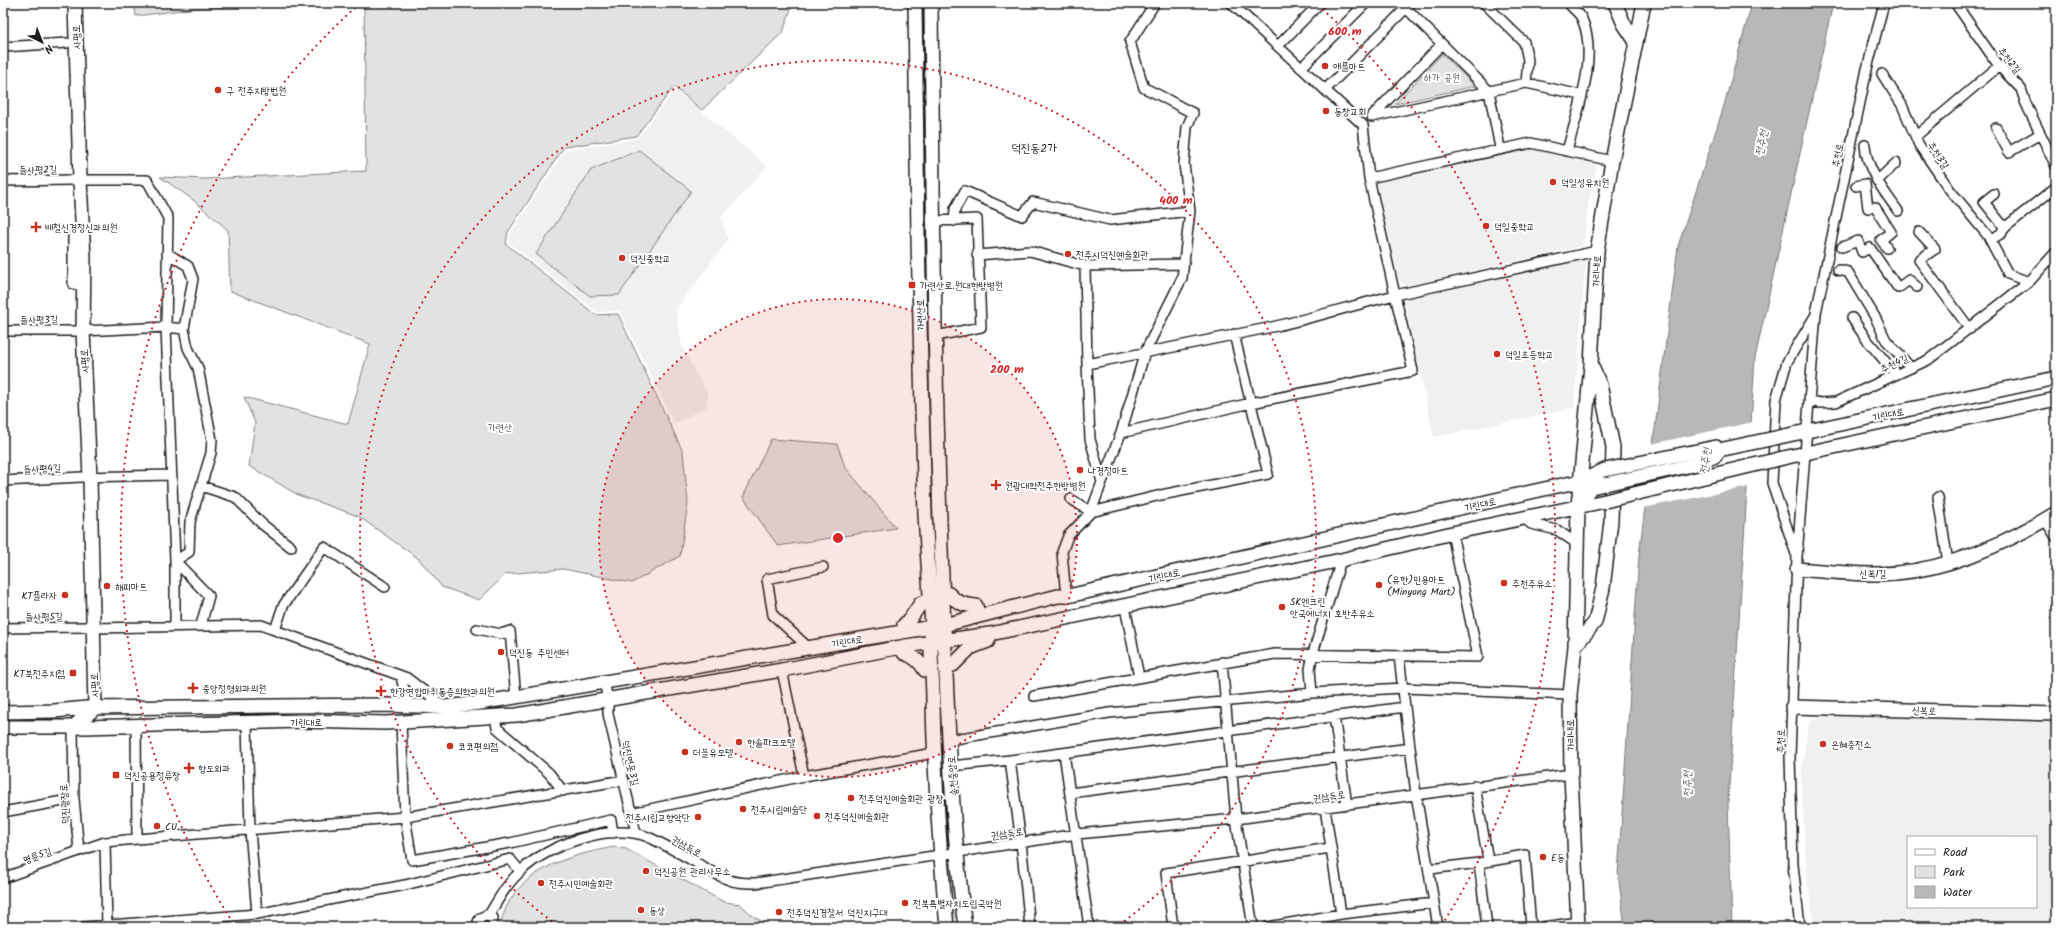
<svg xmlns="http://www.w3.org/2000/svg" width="2059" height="930" viewBox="0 0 2059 930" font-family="Kalam,'Poor Story',sans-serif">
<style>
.built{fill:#f0f0f0;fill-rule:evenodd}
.green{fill:#e2e2e2;stroke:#7f7f7f}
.water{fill:#b8b8b8;stroke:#7a7a7a}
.pier{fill:#fff}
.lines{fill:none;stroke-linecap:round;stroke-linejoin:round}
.street-casing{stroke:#1c1c1c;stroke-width:12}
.secondary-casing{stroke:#1c1c1c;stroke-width:16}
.street{stroke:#fff;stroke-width:9}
.secondary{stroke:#fff;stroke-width:13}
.secondary-bridge-casing{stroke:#1c1c1c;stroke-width:16;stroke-linecap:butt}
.secondary-bridge{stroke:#fff;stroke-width:13}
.ring{fill:none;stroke:#d62828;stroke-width:2;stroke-dasharray:2 4}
.poi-dot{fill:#c8321e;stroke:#fff;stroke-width:1.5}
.labels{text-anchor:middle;stroke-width:4;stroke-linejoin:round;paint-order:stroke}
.street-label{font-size:10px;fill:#1c1c1c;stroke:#fff}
.poi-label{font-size:10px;fill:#1c1c1c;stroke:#fff;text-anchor:start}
.park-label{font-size:10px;fill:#575757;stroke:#fff}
.water-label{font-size:11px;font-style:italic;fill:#5a5a5a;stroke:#fff}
.quarter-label{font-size:12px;fill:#1c1c1c;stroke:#fff}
.centre{fill:#d62828;stroke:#fff;stroke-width:2}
.ring-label{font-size:12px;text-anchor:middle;font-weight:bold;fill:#d62828;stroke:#fff;stroke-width:4;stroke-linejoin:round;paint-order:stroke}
</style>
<rect width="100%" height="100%" fill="#fff"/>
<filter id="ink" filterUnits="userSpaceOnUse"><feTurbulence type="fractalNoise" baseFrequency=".025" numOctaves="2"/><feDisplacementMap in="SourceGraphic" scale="8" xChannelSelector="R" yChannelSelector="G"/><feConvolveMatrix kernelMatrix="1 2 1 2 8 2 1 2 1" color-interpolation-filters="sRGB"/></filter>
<g filter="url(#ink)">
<path class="built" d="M675,90L767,166L721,218L728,240L676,309L682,347L708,395L706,407L674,424L620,311L597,312L509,243L511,232L566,150L637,139Z
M1531,148L1597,165L1588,205L1583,246L1406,286L1399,281L1377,182Z
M1586,259L1574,408L1434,437L1404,300Z
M1829,716L2056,721V927H1815L1807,880L1801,778L1808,726L1813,719ZM1908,837H2036V907H1908Z"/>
<path class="green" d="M134,3H793L783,32L702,110L674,87L636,136L564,147L508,232L506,244L596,315L618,314L683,452L688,503L680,556L632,583L563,569L506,574L479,600L442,587L419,559L358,516L298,495L249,466L255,423L244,397L348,424L370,344L230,291L228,230L192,199L160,177L205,179L366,171L364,4L197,8L136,16Z
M1442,54L1475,86L1395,104Z
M639,150L691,191L619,295L590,296L536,254L591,170Z
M771,439L837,444L845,467L896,528L778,546L743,497Z
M615,847L626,849L724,902L740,904L753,916L771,927H500C510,872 567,855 615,847Z"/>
<path class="water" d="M1752,3H1833L1755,358L1728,802L1732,927H1625L1618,874L1639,555L1678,246L1723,109Z"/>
<path class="pier" d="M1753,422L1749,487L1643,508L1651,444Z"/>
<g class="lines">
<g class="street-casing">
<path id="street" d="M1231,3L1363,125L1369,178L1395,295L1597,251
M1401,3L1489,91L1500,148
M1484,3L1524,42L1528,60L1526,83
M1955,3L1999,66L2021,89L2026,104L2056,166
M1278,46L1320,3
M3,47L67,43
M1301,68L1366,3
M1882,74L1902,105L1919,145L1950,190L1988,236L2008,274L2029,282
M1325,90L1411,3
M1372,116L1442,44
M1372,117L1526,83L1581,95
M1996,128L2009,152L2040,134
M1916,136L1999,66
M1865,145C1867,171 1884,191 1898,211
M1567,151C1577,112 1599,57 1582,19C1580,13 1572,8 1568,3
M1369,178L1531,143L1612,161
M80,180H147L168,218L166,327L175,561V626
M3,181L74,180
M1877,181L1896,163
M1856,186L1865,184L1868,208L1875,207L1891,232L1881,240L1887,248
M1994,194L1984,202L2005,228
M935,221L977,219L981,327L936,336
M954,221L955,209L965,191L1022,216L1033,202L1110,220L1190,211
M1919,232L1935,249L1919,260L1970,329
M1990,240L2002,233L2003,229L2056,187
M1842,247L1858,241L1862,252L1870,248L1898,288L1909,280L1917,287
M167,253L188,266L193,279L184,329L188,348L198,368L212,440L211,453L190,522L189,552L175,561L209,596L201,625
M977,255L1030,251L1085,266L1184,264
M1085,266L1087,364C1149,352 1210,340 1272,327C1313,318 1354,305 1395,295L1413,371L1251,403L1121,433L1145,352L1182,278L1190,211L1184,164L1187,127L1193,113C1176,105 1161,95 1144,88L1130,42L1155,3
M1838,270L1848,272L1875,317L1886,340L1911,368
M1852,318L1867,340L1896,374
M3,331H83L166,327L184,329
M1810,401L1820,403L1836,402L1928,360L2029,282L2056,252
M3,481L82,477L171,475
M1102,482L1121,433
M201,486L235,497L262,524L291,547
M1938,497L1948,563
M1071,499L1091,512L1161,495L1268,474L1234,334
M1523,517L1531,524L1557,530L1576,543
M2045,520L2056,537
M1796,554L1772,483L1776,400L1787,362L1815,316
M1068,596L1065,586L1062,552L1068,536L1091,512L1102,482L1090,439L1087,364
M1125,607L1139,677
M3,628L86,627
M93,628L261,625L407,678L445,707
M477,629L501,634L510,631L516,698
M275,630L283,606L324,547L385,587
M809,648L773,615L767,579L823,567
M1399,656L1405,707
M1222,662L1236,819L1253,927
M782,670L804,776
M401,677L408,706
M604,683L608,698V714L636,833
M1312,693L1310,669L1313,653L1341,560
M1034,696L1275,654L1478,657L1452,533
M1334,716L1347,805
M495,717L497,728L549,773L563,791
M401,723L405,817L412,860L510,843L611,820L613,833
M247,724L250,830L257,914
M73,727L74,799L79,851L105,842L107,927
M949,740L1109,713L1312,693L1403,688L1570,695
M1064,753L1089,927
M1010,760L1021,842L1030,927
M951,766L1010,760L1405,707L1416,794L1438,927
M1475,786L1488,860
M1070,793L1410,748
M1325,808L1341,914
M3,812L74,799
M631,813L804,776L934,753
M137,839L405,817L624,780
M105,842L137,839L136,726
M1479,863L1525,855L1531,927
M1430,869L1479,863L1487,927
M3,878L79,851
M489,915C498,900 507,883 521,871C547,845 612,822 648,837C668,846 688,858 707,869C716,874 727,881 738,882C744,883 750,883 756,883L1077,834L1236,819L1571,774
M82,927L257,914L405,885L510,859L520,871
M479,927L478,922L480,918L486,915L493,918L492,927
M1173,927L1166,873L1330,848
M1268,927L1341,914L1434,903
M1543,927L1578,922
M1800,927L1793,865L1790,757L1797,556L1816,313L1867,69L1884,3"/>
</g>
<g class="secondary-casing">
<path id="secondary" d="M915,3L918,238L922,408L925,515L932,627C929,651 933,675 933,700C934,776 940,851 947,927
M931,3C933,211 935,418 944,626C948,726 952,827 965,927
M1615,3L1624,24L1636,42
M75,236V283
M1784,436L2056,378
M1783,458L2056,399
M1580,503L1591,487L1605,484
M1797,569C1822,571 1848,574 1873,574C1937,575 2002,546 2056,513
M942,593L949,594C957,603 964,605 976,606L978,615
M905,631L904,625L910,619L921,603L930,601
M1575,646L1595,622L1603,588L1611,521L1613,447L1600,385L1592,367
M902,647L904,653C914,656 920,661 925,670L932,669
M945,667L953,665L970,648L988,641L990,634
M1792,707L2056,714
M3,712L54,711L87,708L386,705L445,707L480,703L944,625L1058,596H1068L1562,485L1581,481L1605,470
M3,727H85L301,721L386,723L517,715L782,670L906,646L990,634L1341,560L1452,533L1605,501
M73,727L95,708L90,477L83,331L84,259L80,180L75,3
M1578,927L1571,774L1570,695L1575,646L1578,506L1591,365L1597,251L1612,161L1644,3"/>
</g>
<use href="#street" class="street"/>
<use href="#secondary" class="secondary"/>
<g class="secondary-bridge-casing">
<path id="secondary-bridge" d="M1605,470L1716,447L1719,450L1784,436
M1605,484L1697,464L1715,456L1719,450
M1605,501L1783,458"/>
</g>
<use href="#secondary-bridge" class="secondary-bridge"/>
</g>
</g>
<circle cx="838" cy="538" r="239" fill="#d62828" fill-opacity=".12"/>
<g class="ring">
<circle cx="838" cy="538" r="239"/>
<path d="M557 925A478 478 0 1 1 1119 925"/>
<path d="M233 923A717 717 0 0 1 358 5M1318 5A717 717 0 0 1 1443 923"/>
</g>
<g class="poi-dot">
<circle cx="1325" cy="66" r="4"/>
<circle cx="218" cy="90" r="4"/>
<circle cx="1326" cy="111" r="4"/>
<circle cx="1553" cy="182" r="4"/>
<circle cx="1486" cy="226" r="4"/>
<path d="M34 221h4v4h4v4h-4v4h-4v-4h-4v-4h4z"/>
<circle cx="1068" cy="254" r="4"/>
<circle cx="622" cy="258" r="4"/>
<rect x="908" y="281" width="8" height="8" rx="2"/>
<circle cx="1497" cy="354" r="4"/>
<circle cx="1080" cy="470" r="4"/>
<path d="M994 479h4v4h4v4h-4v4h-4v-4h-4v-4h4z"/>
<circle cx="1504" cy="583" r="4"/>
<circle cx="1379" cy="585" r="4"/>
<circle cx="107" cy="586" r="4"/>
<circle cx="65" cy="595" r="4"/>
<circle cx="1282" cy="607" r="4"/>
<circle cx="501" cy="652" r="4"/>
<rect x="69" y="669" width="8" height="8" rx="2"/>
<path d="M191 682h4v4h4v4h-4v4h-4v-4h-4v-4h4z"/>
<path d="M379 685h4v4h4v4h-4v4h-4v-4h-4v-4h4z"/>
<circle cx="739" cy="742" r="4"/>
<circle cx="1823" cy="744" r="4"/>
<circle cx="450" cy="746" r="4"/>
<circle cx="685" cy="752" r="4"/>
<path d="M187 762h4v4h4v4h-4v4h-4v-4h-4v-4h4z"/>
<rect x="112" y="771" width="8" height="8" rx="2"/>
<circle cx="851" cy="798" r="4"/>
<circle cx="743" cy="809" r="4"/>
<circle cx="817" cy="816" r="4"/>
<circle cx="698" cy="817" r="4"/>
<circle cx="157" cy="826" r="4"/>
<circle cx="1543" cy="857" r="4"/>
<circle cx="646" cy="871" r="4"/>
<circle cx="541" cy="883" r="4"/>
<circle cx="905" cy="903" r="4"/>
<circle cx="641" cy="910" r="4"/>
<circle cx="779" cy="912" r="4"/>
</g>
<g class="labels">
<g class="street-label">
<text transform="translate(76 37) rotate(-92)" y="4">사평로</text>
<text transform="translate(2010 60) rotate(51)" y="4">추천2길</text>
<text transform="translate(1837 155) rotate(-78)" y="4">추천로</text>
<text transform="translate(1939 155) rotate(56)" y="4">추천3길</text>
<text transform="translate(38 169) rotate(-1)" y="4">들사평2길</text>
<text transform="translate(1596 271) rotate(-87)" y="4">가리내로</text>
<text transform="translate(920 315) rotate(-91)" y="4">가련산로</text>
<text transform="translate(39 319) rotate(-1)" y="4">들사평3길</text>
<text transform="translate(84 361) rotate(-93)" y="4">사평로</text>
<text transform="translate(1894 363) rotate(-25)" y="4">추천4길</text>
<text transform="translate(1888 414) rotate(-12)" y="4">기린대로</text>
<text transform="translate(42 468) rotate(-3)" y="4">들사평4길</text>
<text transform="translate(1480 504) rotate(-13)" y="4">기린대로</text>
<text x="1873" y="577">신복1길</text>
<text transform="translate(1164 575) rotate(-13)" y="4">기린대로</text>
<text transform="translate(44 616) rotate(-1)" y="4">들사평5길</text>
<text transform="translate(847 641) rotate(-10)" y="4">기린대로</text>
<text transform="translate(94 685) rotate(-92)" y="4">사평로</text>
<text transform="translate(1924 710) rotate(2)" y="4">신복로</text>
<text x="306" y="726">기린대로</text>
<text transform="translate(1570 735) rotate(-91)" y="4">가리내로</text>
<text transform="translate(1780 741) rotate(-88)" y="4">추천로</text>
<text transform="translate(631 763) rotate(77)" y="4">덕진연못3길</text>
<text transform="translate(952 776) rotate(-94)" y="4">송천중앙로</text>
<text transform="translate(1329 796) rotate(-8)" y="4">권삼득로</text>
<text transform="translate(64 804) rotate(-93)" y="4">덕진광장로</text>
<text transform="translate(1007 833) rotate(-8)" y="4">권삼득로</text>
<text transform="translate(687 846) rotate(29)" y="4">권삼득로</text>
<text transform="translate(37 855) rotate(-20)" y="4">명륜5길</text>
</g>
<g class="poi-label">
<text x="1333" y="70">애플마트</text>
<text x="226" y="94">구 전주지방법원</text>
<text x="1334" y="115">동창교회</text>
<text x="1561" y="186">덕일성유치원</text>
<text x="1494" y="230">덕일중학교</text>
<text x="45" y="231">배철신경정신과의원</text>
<text x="1076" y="258">전주시덕진예술회관</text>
<text x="630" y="262">덕진중학교</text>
<text x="920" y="289">가련산로.원대한방병원</text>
<text x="1505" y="358">덕일초등학교</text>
<text x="1088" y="474">나경정마트</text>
<text x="1005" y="489">원광대학전주한방병원</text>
<text x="1387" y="583">(유한)민용마트<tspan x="1387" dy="12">(Minyong Mart)</tspan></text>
<text x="1512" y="587">추천주유소</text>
<text x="115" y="590">해피마트</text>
<text x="57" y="599" text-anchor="end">KT플라자</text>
<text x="1290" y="605">SK엔크린<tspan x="1290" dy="12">안국에너지 호반주유소</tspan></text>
<text x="509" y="656">덕진동 주민센터</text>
<text x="65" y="677" text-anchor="end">KT북전주지점</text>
<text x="202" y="692">중앙정형외과의원</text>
<text x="390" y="695">한강연합마취통증의학과의원</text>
<text x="747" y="746">한솔파크모텔</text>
<text x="1831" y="748">은혜충전소</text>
<text x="458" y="750">코코편의점</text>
<text x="693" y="756">더블유모텔</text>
<text x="198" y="772">항도외과</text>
<text x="124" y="779">덕진공용정류장</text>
<text x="859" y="802">전주덕진예술회관 광장</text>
<text x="751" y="813">전주시립예술단</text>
<text x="825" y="820">전주덕진예술회관</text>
<text x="690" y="821" text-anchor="end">전주시립교향악단</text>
<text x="165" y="830">CU</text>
<text x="1551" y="861">E동</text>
<text x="654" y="875">덕진공원 관리사무소</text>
<text x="549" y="887">전주시민예술회관</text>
<text x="913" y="907">전북특별자치도립국악원</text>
<text x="649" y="914">동상</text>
<text x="787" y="916">전주덕진경찰서 덕진지구대</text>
</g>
<g class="park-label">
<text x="1442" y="81">하가 공원</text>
<text x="500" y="431">가련산</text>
</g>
<g class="water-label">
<text transform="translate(1761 143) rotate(-78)" y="4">전주천</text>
<text transform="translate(1705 461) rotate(-83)" y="4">전주천</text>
<text transform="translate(1687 784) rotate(-91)" y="4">전주천</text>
</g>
<g class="quarter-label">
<text x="1034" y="152">덕진동2가</text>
</g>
</g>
<circle cx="838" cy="538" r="6" class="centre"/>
<g class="ring-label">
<text x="1345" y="35">600 m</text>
<text x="1176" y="204">400 m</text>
<text x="1007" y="373">200 m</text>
</g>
<rect width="2059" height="930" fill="none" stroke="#fff" stroke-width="16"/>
<rect x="8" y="8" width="2043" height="914" fill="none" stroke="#1c1c1c" stroke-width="1.5" filter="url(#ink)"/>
<rect x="1907" y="836" width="130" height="72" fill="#ffffff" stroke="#a4a4a4"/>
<rect x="1915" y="849" width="20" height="6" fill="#ffffff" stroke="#a4a4a4"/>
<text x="1943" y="856" font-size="12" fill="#1c1c1c">Road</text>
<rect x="1915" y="866" width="20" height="12" fill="#e2e2e2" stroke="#a4a4a4"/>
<text x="1943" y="876" font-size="12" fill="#1c1c1c">Park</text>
<rect x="1915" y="886" width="20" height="12" fill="#b8b8b8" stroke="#a4a4a4"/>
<text x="1943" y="896" font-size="12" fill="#1c1c1c">Water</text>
<g transform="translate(42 42) rotate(137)" stroke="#ffffff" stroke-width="3" paint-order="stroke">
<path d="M0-3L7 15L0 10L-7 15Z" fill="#1c1c1c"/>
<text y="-6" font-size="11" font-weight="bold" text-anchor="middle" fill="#1c1c1c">N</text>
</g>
</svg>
